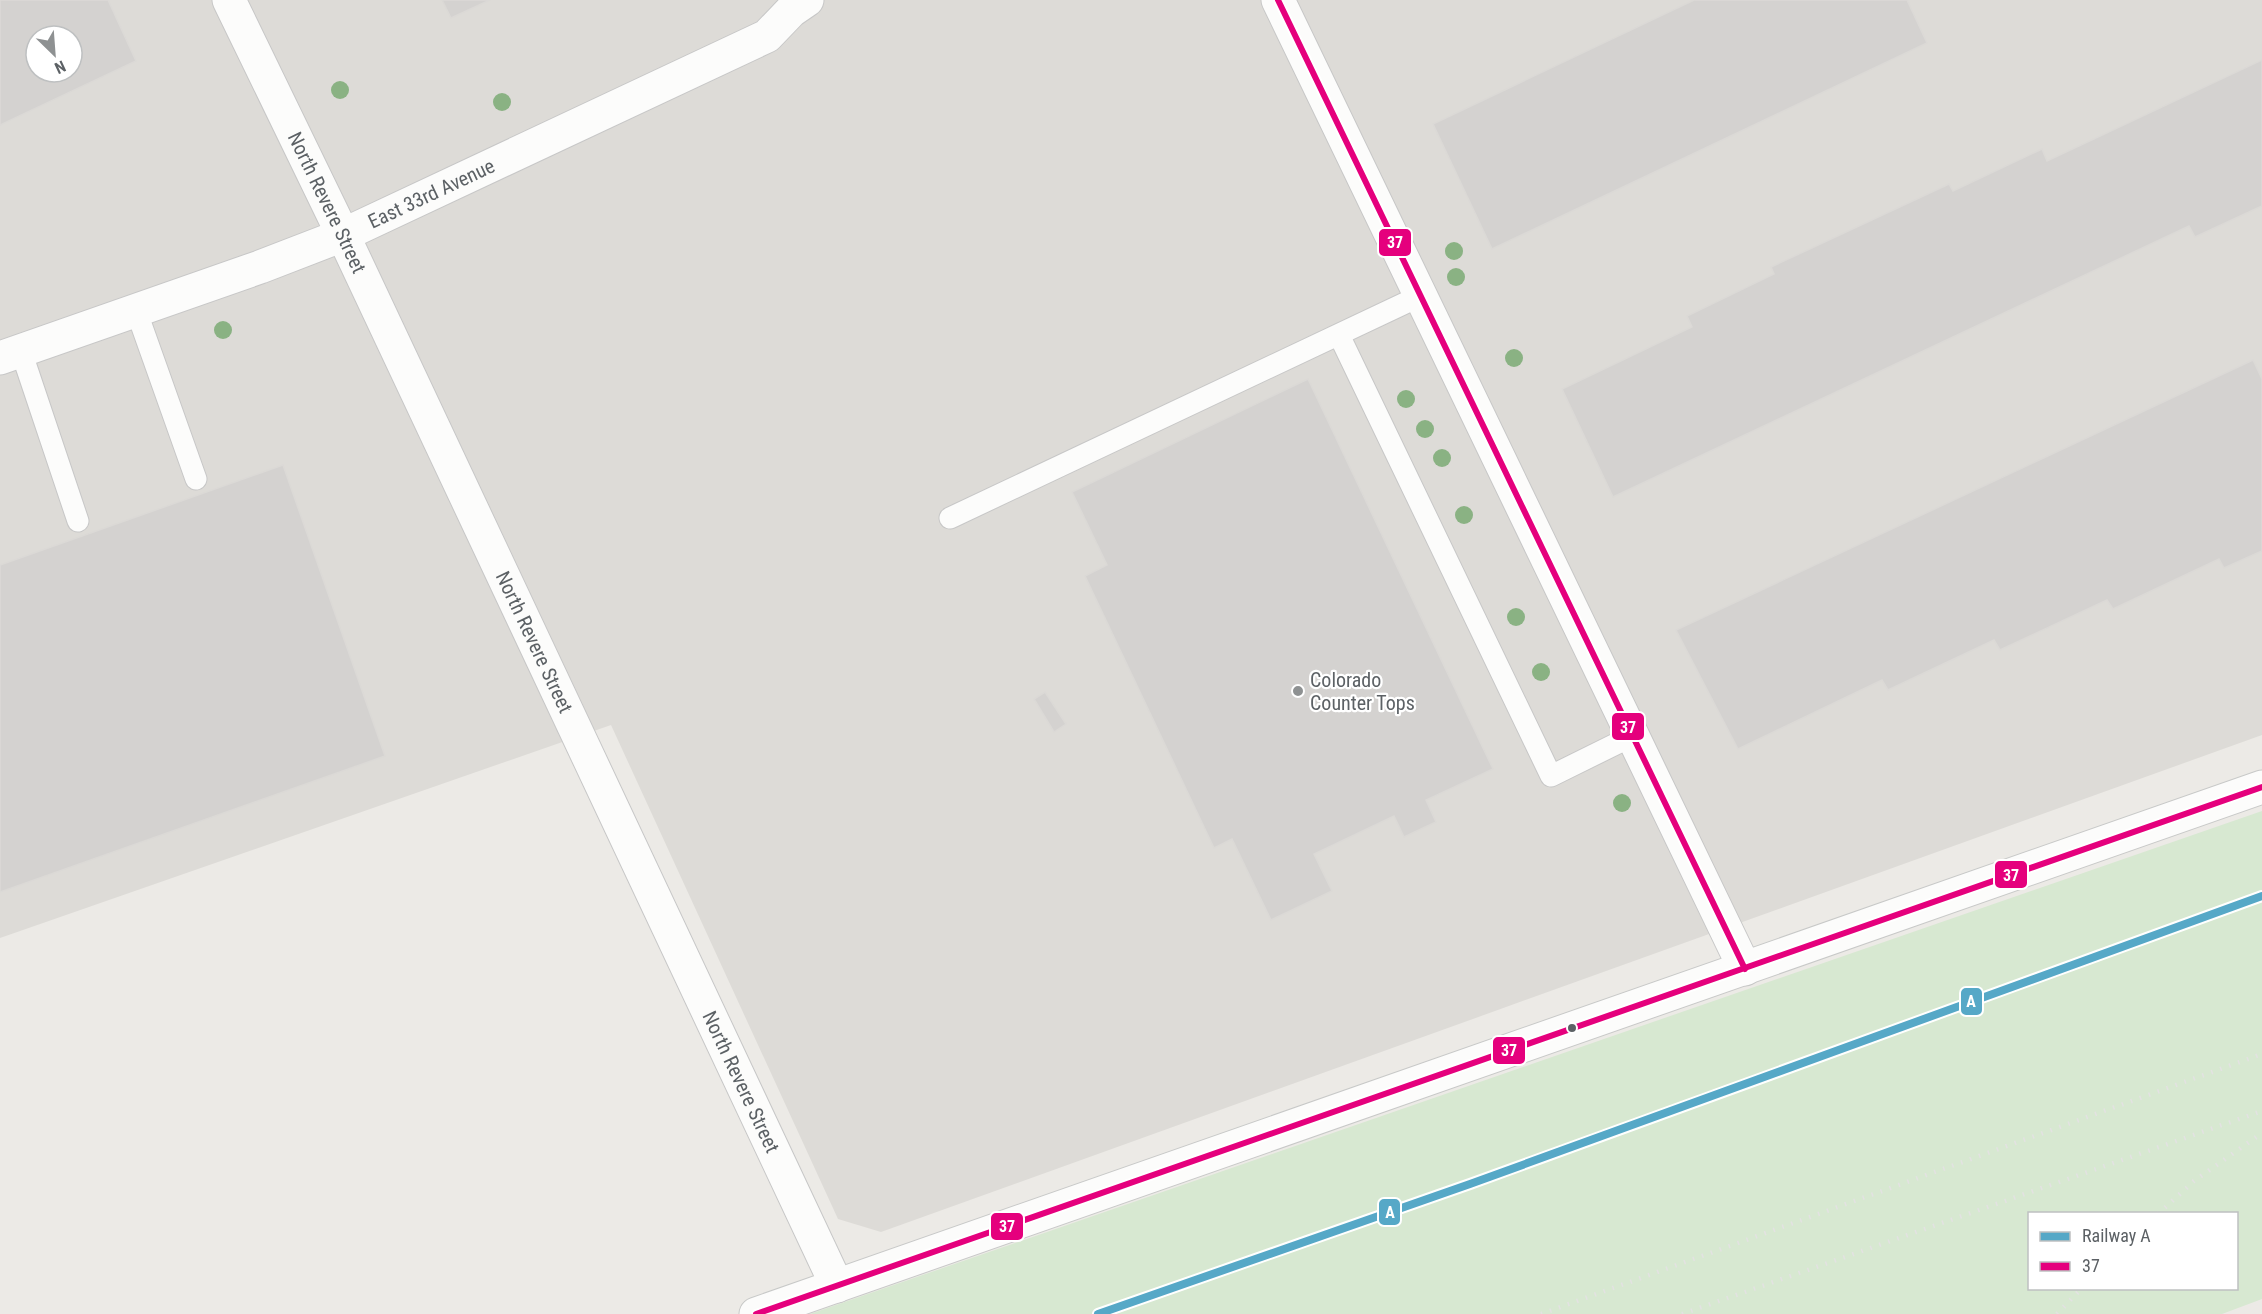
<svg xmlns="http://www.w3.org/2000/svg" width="2262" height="1314" viewBox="0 0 2262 1314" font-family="'Roboto Condensed',sans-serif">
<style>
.industrial{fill:#dddbd7;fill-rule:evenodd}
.green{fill:#d7e8d1;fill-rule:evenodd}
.building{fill:#d4d2d0;stroke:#dbd9d6;stroke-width:1.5;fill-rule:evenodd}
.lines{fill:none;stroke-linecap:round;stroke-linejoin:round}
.lane-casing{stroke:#c7c7c7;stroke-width:23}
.street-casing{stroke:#c7c7c7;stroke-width:35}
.secondary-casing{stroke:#c8c9c8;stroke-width:35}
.lane{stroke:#fcfcfb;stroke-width:21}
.street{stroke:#fcfcfb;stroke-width:33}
.secondary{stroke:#fcfcfb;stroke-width:33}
.rail{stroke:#e3e2e2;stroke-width:4.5;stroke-dasharray:1.5 8;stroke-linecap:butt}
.bus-1-casing{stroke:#fff;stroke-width:10}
.bus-1{stroke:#e5007d;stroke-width:6}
.rail-1-casing{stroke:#fff;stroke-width:12}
.rail-1{stroke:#56a8c7;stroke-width:8}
.tree{fill:#8ab283}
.poi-dot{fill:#8e9192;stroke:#fff;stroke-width:2}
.bus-dot{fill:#5c6165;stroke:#fff;stroke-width:2}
.labels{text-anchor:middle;stroke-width:4.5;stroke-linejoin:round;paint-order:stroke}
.street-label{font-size:20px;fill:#5c6165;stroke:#fff}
.poi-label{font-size:20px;fill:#5c6165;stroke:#fff;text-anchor:start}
.line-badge{stroke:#fff;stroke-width:2}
.badge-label{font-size:16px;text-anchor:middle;font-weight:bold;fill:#fff}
</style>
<rect width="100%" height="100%" fill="#eceae6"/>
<path class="industrial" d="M0,0H2262V735L881,1232L838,1219L611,725L0,938ZM36,36H72V72H36Z"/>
<path class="green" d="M2262,811V1299L2222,1314H810ZM2030,1214H2236V1288H2030Z"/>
<path class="building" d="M0,0H108L136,61L0,125ZM36,36H72V72H36Z
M442,0H490L451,18Z
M1694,0H1907L1927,43L1492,249L1433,124Z
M2262,60V206L2195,237L2189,226L1613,497L1562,389L1692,327L1687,316L1774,274L1771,267L1949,184L1953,191L2042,149L2047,161Z
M2253,360L2262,379V551L2224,568L2219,559L2113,609L2107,600L2000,650L1994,640L1888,690L1882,680L1738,749L1676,630Z
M1308,379L1493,769L1426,800L1436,822L1404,837L1394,816L1314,854L1332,891L1271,920L1232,839L1214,848L1085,576L1107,565L1072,492Z
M283,465L385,756L0,892V565Z
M1045,692L1066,724L1054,732L1034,699Z"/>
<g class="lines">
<g class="lane-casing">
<path id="lane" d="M136,310L196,479
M1339,335L1551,776L1632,736
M21,351L78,521
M950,518L1420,296"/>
</g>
<g class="street-casing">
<g id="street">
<path id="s1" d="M229,0L343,235L837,1286"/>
<path d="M1278,0L1745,969"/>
<path id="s2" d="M0,358L260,267L343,235L767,36L791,11L807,0"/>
</g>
</g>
<g class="secondary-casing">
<path id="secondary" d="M756,1314L2262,787"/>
</g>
<use href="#lane" class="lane"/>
<use href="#street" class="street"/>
<use href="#secondary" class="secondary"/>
<path class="rail" d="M2158,1214L2194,1181L2262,1133
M1541,1314L2262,1054
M1682,1314L2262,1111
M2057,1314L2082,1288"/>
<g class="bus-1-casing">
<path id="bus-1" d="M1278,0L1745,969
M756,1314L2262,787"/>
</g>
<use href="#bus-1" class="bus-1"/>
<g class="rail-1-casing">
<path id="rail-1" d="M1098,1314L1470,1184L2262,896"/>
</g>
<use href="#rail-1" class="rail-1"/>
</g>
<g class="tree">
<circle cx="340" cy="90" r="9"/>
<circle cx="502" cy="102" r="9"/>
<circle cx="1454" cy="251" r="9"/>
<circle cx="1456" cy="277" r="9"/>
<circle cx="223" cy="330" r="9"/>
<circle cx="1514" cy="358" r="9"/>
<circle cx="1406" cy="399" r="9"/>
<circle cx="1425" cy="429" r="9"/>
<circle cx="1442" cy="458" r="9"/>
<circle cx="1464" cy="515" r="9"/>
<circle cx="1516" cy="617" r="9"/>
<circle cx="1541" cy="672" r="9"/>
<circle cx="1622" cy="803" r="9"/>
</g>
<circle class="poi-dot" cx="1298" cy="691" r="6"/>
<circle class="bus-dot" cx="1572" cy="1028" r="5"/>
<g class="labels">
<g class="street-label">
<text dy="7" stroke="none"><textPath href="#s2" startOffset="462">East 33rd Avenue</textPath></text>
<text dy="7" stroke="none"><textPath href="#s1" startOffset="225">North Revere Street</textPath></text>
<text dy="7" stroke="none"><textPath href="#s1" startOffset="711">North Revere Street</textPath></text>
<text dy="7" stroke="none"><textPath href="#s1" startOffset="1197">North Revere Street</textPath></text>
</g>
<g class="poi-label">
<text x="1310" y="687">Colorado<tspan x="1310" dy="23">Counter Tops</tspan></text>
</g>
</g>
<g class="line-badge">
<rect x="1378" y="228" width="34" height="29" rx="6" fill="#e5007d"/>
<rect x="1611" y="712" width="34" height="29" rx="6" fill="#e5007d"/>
<rect x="1994" y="860" width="34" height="29" rx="6" fill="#e5007d"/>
<rect x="1960" y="987" width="23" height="29" rx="6" fill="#56a8c7"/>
<rect x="1492" y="1036" width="34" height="29" rx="6" fill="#e5007d"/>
<rect x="1378" y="1198" width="23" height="28" rx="6" fill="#56a8c7"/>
<rect x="990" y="1212" width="34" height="29" rx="6" fill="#e5007d"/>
</g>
<g class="badge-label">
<text x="1395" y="248">37</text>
<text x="1628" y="733">37</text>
<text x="2011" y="881">37</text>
<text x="1971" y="1007">A</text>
<text x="1509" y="1056">37</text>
<text x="1390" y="1218">A</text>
<text x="1007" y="1232">37</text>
</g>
<rect x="2028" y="1212" width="210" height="78" fill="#ffffff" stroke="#bec0c1" stroke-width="1.5"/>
<rect x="2040" y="1232" width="30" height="9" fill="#56a8c7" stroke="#bec0c1" stroke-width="1.5"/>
<text x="2082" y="1242" font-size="18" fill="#5c6165">Railway A</text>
<rect x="2040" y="1262" width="30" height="9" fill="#e5007d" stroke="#bec0c1" stroke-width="1.5"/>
<text x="2082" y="1272" font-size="18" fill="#5c6165">37</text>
<g transform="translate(54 54) rotate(155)"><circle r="28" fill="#ffffff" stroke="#bec0c1" stroke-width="1.5"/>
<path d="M0-4.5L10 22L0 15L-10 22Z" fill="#8e9192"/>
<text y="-9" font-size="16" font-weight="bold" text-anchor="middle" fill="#5c6165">N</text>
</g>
</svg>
